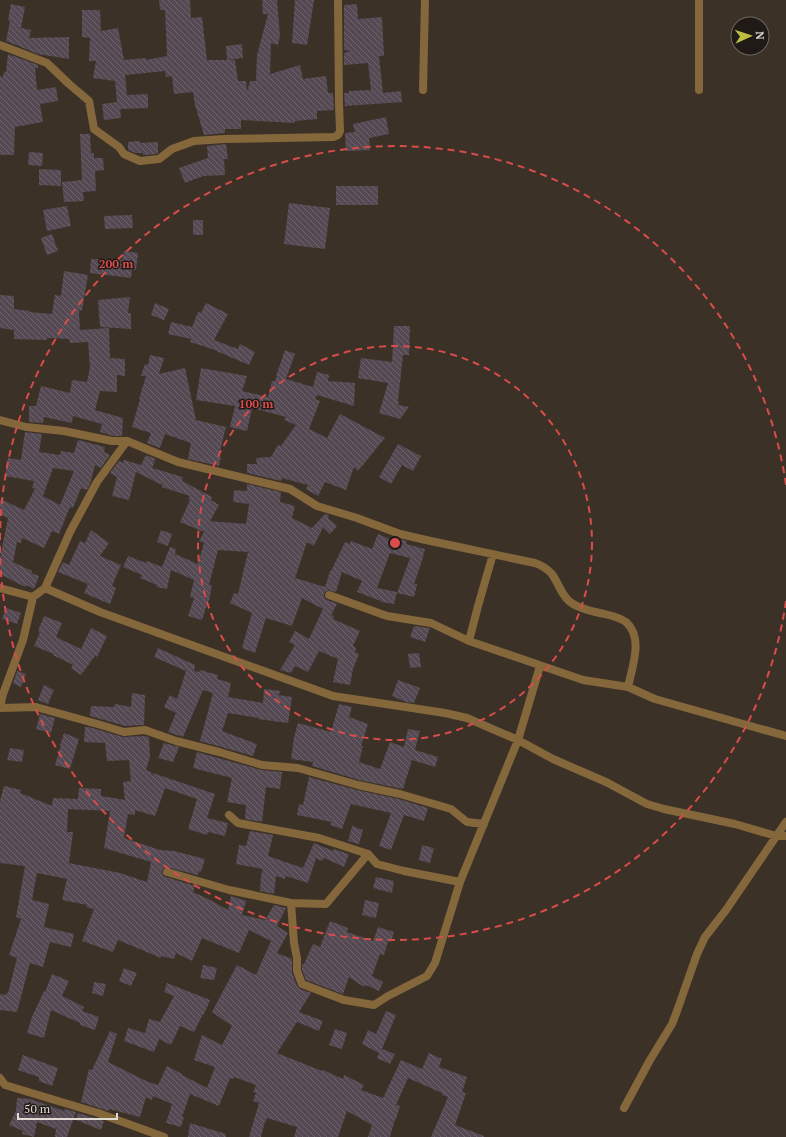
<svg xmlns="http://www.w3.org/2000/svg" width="786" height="1137" viewBox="0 0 786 1137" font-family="'PT Serif',serif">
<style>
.building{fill:url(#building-back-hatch);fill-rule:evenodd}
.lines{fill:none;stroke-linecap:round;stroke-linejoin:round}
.minor{stroke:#85673c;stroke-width:8}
.ring{fill:none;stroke:#d84c4a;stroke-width:2;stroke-dasharray:7 5}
.centre{fill:#d84c4a;stroke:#1f1a16;stroke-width:2}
.ring-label{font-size:12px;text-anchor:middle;font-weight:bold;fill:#d84c4a;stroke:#1f1a16;stroke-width:3;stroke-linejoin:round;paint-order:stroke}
</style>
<defs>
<pattern id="building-back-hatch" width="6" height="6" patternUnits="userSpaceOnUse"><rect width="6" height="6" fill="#554953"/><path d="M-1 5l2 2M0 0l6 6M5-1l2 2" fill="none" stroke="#6d636b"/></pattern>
</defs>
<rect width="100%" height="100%" fill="#3c3127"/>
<path class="building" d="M159,0H190L191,18L202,17L207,60H235L238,81H246L247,92L250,81H256L257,55L268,14H263L262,0H277L280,36L278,45L271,43L270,74L300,65L303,79L326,76L328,93H333L334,110L317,111V119L295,121V123L241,120V129H225V133L204,135L195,105L193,92L174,94L172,76L166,77L165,71L125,75L127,95L148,94V108L120,109L121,118L104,120L102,104L117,102L115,81L93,78L96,61H89L90,38L82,37V10H100L101,31L118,28L124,60L146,58V60L167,56L165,10H160Z
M295,0H314L307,45L292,43Z
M11,4L25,7L21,28L31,30L29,38L69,37V59L38,54L6,41L10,21L8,20Z
M357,4L358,19L382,17L384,56H379L383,93L401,91L402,102L345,106L344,93H349V91L371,90L368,63L344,65V53L351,51L344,50V5Z
M242,44L243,58L227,60L226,46Z
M8,54L38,65V68H35L37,90L56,87L58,101L40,104L43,122L15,127L14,155H0V76L3,77L4,72H6Z
M386,117L389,134L369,138L370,150L346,151L345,133L355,132L353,124Z
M80,134H90L91,153H94V158H103L104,170L95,171L96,191L83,192L84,201L64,202L62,182L82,180Z
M140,141V143L158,142V153L157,154L143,155V153H136L128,150V142Z
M226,144L228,159H224L225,175L203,176L185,183L179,168L208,158L207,146Z
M29,152L43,153L42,166L28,165Z
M39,169L61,170V186L39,185Z
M336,186H378V205H336Z
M289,203L330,208L325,249L284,244Z
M67,206L71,226L47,231L43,210Z
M132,215L133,228L105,229L104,216Z
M193,220H203V235H193Z
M52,234L58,251L47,255L41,238Z
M124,251L138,253L136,270H132L131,278L90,273L91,259L122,260Z
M64,271L88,275L82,310L79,311L80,330L109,328L110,358L125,359V376L117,375V392L100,391L95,410L123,418L122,436H113L100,432L102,424L73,416L72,423L44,417L43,423L29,422V406H36L41,386L70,393L72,380L87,382L90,367L88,342L70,343L69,339L47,338V340L14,339V330L0,328V295L14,296V309L30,311L29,312L52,314L55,295L61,296Z
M130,297L128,313H131V329L100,327L98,300Z
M155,303L169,309L164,320L151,315Z
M206,303L228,314L214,340L238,349L240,344L255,352L249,365L212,349L190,342L191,339L168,334L171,322L192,327L198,312L201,313Z
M394,326H410L409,355H403L398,401L399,402L398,405L409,407L400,419L379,413L388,383L358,378L361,358L392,362Z
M285,350L295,354L286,379L313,387L317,372L329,375L328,381L355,383L354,406L317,395L315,399L320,401L309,429L327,438L340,414L385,438L358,471L354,467L346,490L325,482L318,496L306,489L308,485L282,478L281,481L247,473V464H257L256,458L271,457L278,445L281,446L296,425L284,420L286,417L252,408L247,431L230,427L235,406L196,400L201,368L247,376L242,391L268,397L272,381H275L277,376H276Z
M150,355L164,358L159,374L185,368L196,420L226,427L219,455L221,456L219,466L188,459L191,443L165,434L160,448L147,443L151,433L132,427L140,399H139L146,376H141L145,364L148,365Z
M25,432L42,434L39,452L60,455L61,451L74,453L78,440L105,447L104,452L110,455L101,468L95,465L90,484L87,490L81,488L73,508L70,507L59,534L52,531L44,548L22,538L21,543L17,542L13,562L32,571L31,573L39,576L34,589L26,585L25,587L0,574V558L8,518L0,514V499L24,510L35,489L32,488L34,481L5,476L8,458L21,460ZM53,468L74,471L60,505L43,496Z
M398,444L421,456L413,471L402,465L391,484L379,477Z
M146,455L156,459L155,460H153L155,461L152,468L183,477L182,481L212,497L211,500L219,505L210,521L246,524L249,504L233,502L234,490L247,491V484L281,492L280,502L295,506L292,518L312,528L325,514L329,515L328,518L337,526L330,534L323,527L314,546L307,542L295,578L325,587L330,571H331L345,542L350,544L351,541L372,549L378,534L394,541L395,538L407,541L406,544L425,549L422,561L414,584H417L414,597L397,593L410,558L390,553L377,588L397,592L394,604L381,602V601L357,592L362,581L342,572L336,592L328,590L324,593V596L325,599L337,604L331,615L334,616L333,619L360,631L353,646L356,648L355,652L359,654L353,669L350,685L333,682L338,659L319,651L308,672L295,666L291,673L280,670L295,645L289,642L295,631L309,639L323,609L302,598L292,626L266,618L255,653L242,648L252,613L230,603L234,593L238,594L248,552L218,550L209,585H212L209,601H208L202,620L188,616L194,598L190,597L194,580L171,570L167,589L156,587L157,585L140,578L142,575L123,567L128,556L146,563L147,561L162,567L170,547L176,549L175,554L198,564L204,543L199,541L204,532L180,522L190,500L188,499L190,496L162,487V485L136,472L129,500L112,496L117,477L110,473L119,461L123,463L124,460L141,465Z
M91,530L109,543L100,556L121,565L112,586L116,588L110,604L84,593L88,584L58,572L63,562L69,565L80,541L85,543Z
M161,530L172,534L168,546L157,542Z
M6,608L21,613L17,624L2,619Z
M44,616L62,623L56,637L81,649L91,628L107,636L97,657L95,656L81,675L71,668L73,665L53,655L54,654L34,646L40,632L38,631Z
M414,626L430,628L425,642L410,637Z
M158,648L195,665L194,671L199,672L200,670L218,675L217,679L231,683L228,697L263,703L264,689L281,691L278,695L292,697L288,723L258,719L259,718L228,713L222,731L257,744L253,756L200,741L213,693L203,690L183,737L168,732L176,713L164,707L170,695L177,699L186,671L154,657Z
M419,653L421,667L410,668L408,654Z
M17,671L26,674L21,687L13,683Z
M398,680L420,688L414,703L406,702L392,696Z
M44,685L54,690L48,704L38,700Z
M132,693L145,695L144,725L125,726L90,716L91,706L114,707L115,704L131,707Z
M339,704L352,707L349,717L368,724L361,746H363L359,762L380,769L390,742L404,747L408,729L420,731L415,750L438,757L435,767L412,760L403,789L359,780L312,766L313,762L291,759L294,737L298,723L331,732Z
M40,714L55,718L51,733L36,729Z
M85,727H89L123,737L144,736L149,737L150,757L146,770L151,772L152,776L153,773L215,794L207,818L228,823L225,836L208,832L207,835L188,829L197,799L165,788L155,816L135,810V815L128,814L124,838L160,850L174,851L205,859L201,872L199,871L198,875L166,867L164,868L162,871L163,876L195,886L193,892L208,899L228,910L231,896L246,901L242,915L265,920L274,905L286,908L277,926L288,933L277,953L292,959V973L297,986L300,989L311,993L299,1012L323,1021L319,1031L297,1022L277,1053L322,1071L323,1070L343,1079L344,1075L364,1085L361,1090L383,1098L401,1060L422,1069L429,1053L442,1059L439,1067L467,1077L462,1092L466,1093L455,1125L484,1136V1137H431L448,1097L442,1095V1093L408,1078L396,1105L400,1106L396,1119H395L390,1137H368L372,1125L347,1111L338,1137H294L297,1127L267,1118L266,1122L265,1121L261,1137H249L259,1103L253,1101L256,1093L253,1092L256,1085L234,1077L233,1079L230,1078L219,1106L190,1094L182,1117H184L181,1127L166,1123L172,1104L153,1096L152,1100L146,1097L140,1117L109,1109L108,1111L81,1102L89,1069L92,1070L110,1031L117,1034L108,1062L146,1081L158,1085L167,1066L182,1074V1075L207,1088L215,1067L194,1060L202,1035L222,1045L232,1026L212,1012L237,965L256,975L271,941L249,930L239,953L202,938L192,961L176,953L174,959L161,956V958L118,940L113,952L82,941L94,909L86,907L87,905L62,900L67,879L37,873L32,900L49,904L44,927L74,934L71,947L50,942L43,967L30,963L17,1012L0,1010V994L6,995V993H8L17,958L9,955L21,919L16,917L25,866L0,863V801L4,786L21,790L20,793L52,806L53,798L78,799L79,788L101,789V796L125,800L123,782L131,781L129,760L107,761L105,743L84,742ZM68,809L110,811L104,848L151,862L147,882L120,873L69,863L73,832H67Z
M64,733L79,739L70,769L55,765L61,745H60Z
M164,743L179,747L173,762L158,758Z
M10,748L24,750L22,762L7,760Z
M197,752L261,770L282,772L280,789L266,787L262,822L245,819L246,805L227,802L232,778L193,768Z
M309,777L357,790L399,799L428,808L424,821L404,815L391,850L379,846L391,813L351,804L342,829L330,825L332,822L297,815L299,804L303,805Z
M352,826L363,830L359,844L348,841Z
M250,831L273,835L268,856L303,868L314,843L333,851L334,849L349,854L344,867L324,858L322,861L316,858L308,883L286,876L285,879L276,876L274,894L260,891L261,876L263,869L236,864L239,845L246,846Z
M422,845L434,848L430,863L419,860Z
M376,877L394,881L392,893L373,888Z
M365,900L379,903L376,918L362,915Z
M330,921L348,928L347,932L373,941L378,927L394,932L391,942L388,941L384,955L380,954L372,976L383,982L379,991L366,985L364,987L349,977L343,994L306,980L302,970V964H304L313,944L320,947Z
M203,965L217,968L214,980L200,978Z
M124,968L137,973L131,986L119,981Z
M52,974L69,981L62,996L84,1007L82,1011L99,1017L95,1030L80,1025V1023L51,1010L44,1038L27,1033L32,1017L44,991L45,992Z
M94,982L106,984L103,996L92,993Z
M167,983L210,1000L204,1014H203L194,1032L180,1026L171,1045L159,1039L154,1052L124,1041L128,1028L145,1033L149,1019L160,1022L174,996L164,992Z
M386,1011L396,1015L382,1049L395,1054L390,1064L377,1058L379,1053L362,1044L368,1030L376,1034Z
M335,1029L347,1033L342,1049L329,1045Z
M23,1055L58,1068L52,1086L39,1081V1077L18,1070Z
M17,1098L30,1099L64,1111L65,1109L76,1112L67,1137H55L56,1129L37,1122L34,1137L22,1134L23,1131L9,1125L16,1111Z
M78,1113L104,1121L101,1130L76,1120Z
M190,1123L226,1134V1137H188Z"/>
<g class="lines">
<path class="minor" d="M0,45L47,63L69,84L89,101L94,129L119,147L124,154L140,161L159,159L172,149L194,141L224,139L334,137L338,135L340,131L339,103L338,0
M423,90L425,0
M699,90V0
M0,420L26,427L64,431L112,441H127L178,462L290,489L317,506L357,518L400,534L426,540L535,563C541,565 546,568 551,573C558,581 560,593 569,601C577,608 590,611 600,613C609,615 620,617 626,622C644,638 632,667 628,687
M0,588L33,597L45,588L100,612L333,696L445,713L467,718L518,740L553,759L606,782L647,804L664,809L735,824L776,836H786
M45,588L70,532L97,482L127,441
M329,595L387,616L431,623L469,641L583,680L628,687L655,699L786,736
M469,641L478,606L493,554
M0,707L3,694L23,640L33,597
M0,708L36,707L101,725L124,732L145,730L176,741L219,752L262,765L298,768L358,785L400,794L451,809L467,822L484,824
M229,815L238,823L319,838L368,854L377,864L404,871L460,882
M167,872L229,890L291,903L326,904L368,854
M291,903L294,943L297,958V971L302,984L344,1000L374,1005L388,996L427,976L435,963L460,882L518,740L540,666
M0,1078L5,1085L98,1113L164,1137
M624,1108L650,1060L672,1024L677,1011L697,954L705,937L726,910L786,822"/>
</g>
<g class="ring">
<circle cx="395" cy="543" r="197"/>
<path d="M786 601A395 395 0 0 1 0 546M0 540A395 395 0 0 1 786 485"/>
</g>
<circle cx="395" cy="543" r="6" class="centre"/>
<g class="ring-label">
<text x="116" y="268">200 m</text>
<text x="256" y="408">100 m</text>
</g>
<g transform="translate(750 36) rotate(87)"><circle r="19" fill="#1f1a16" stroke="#6d6762"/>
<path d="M0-3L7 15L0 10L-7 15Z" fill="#bebf42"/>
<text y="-6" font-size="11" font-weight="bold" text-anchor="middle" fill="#e2dbd4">N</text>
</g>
<path d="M18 1113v6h99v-6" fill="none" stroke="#e2dbd4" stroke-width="2"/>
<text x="24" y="1113" font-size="12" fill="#e2dbd4" stroke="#1f1a16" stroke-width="3" paint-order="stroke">50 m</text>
</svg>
